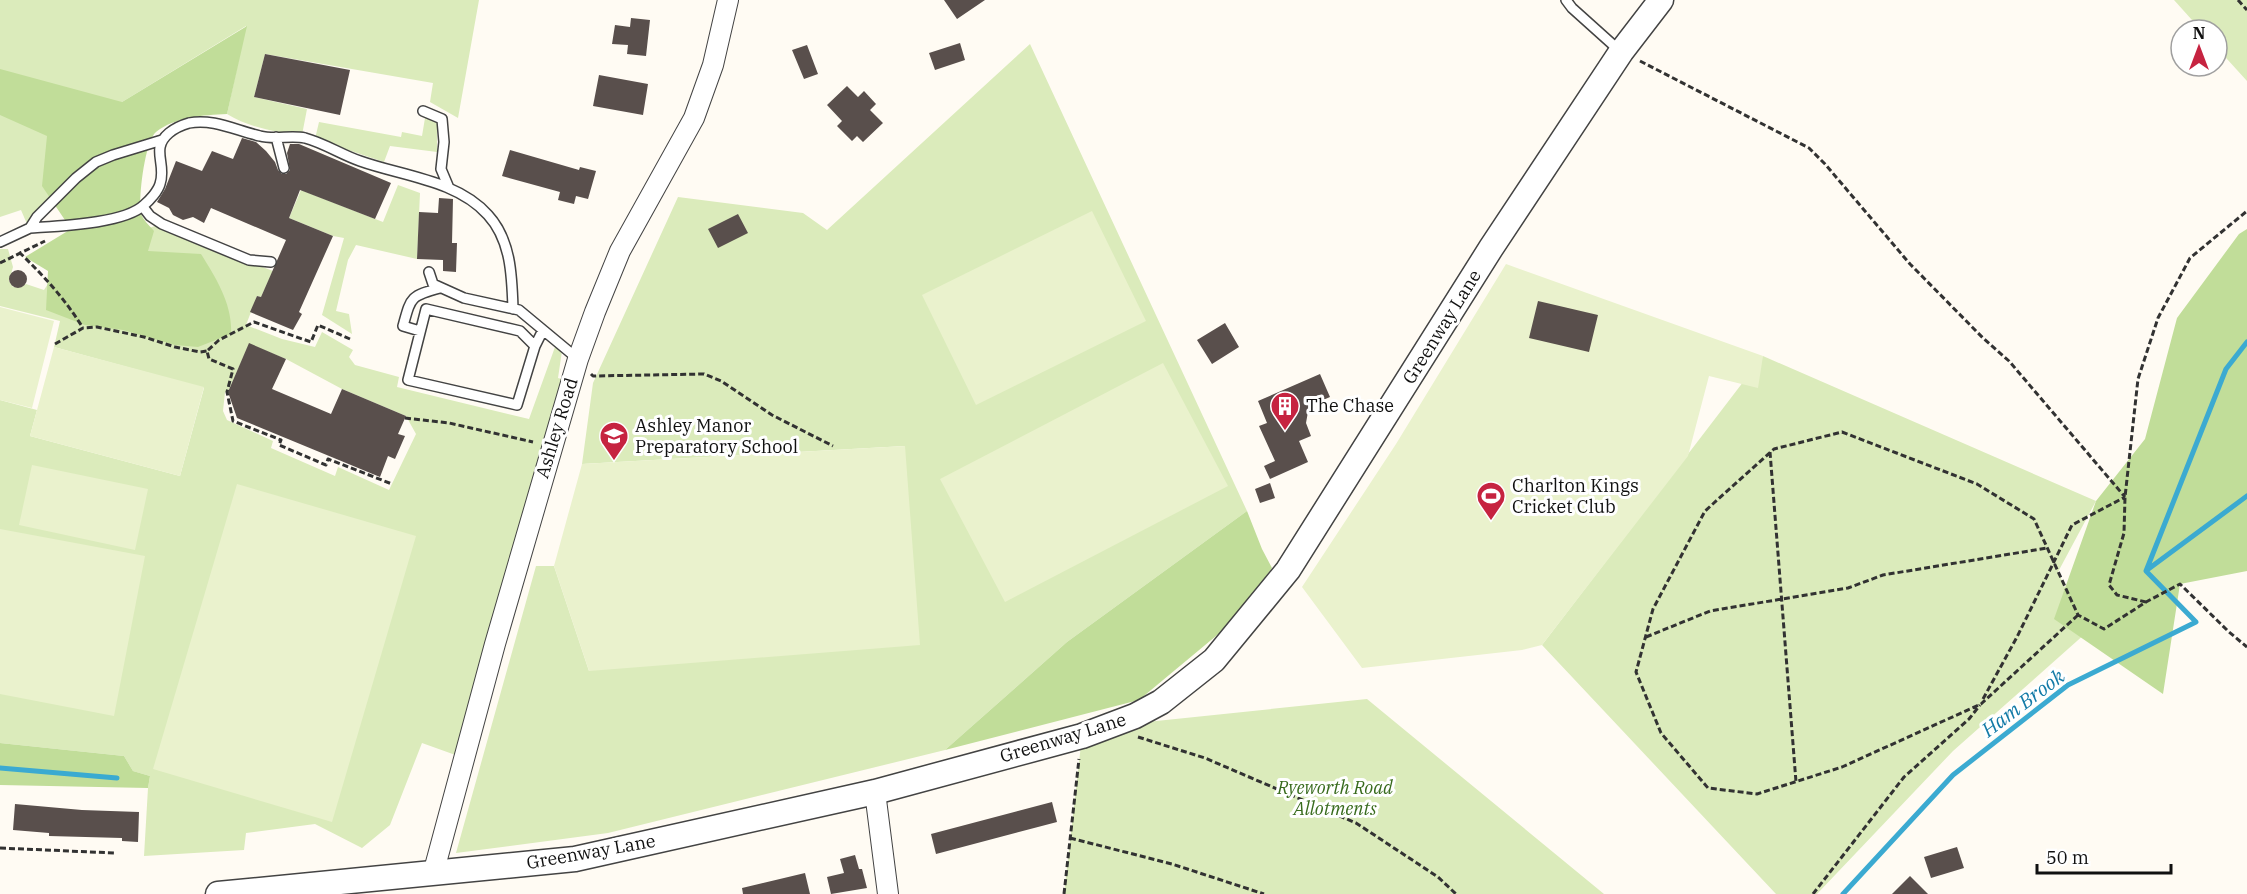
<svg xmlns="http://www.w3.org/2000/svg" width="2247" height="894" viewBox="0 0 2247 894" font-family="'IBM Plex Serif',serif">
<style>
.green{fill:#dbebbb;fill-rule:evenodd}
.forest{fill:#c1dd99}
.pitch{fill:#eaf2cd}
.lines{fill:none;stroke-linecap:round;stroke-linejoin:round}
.stream{stroke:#3baad1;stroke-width:5}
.building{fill:#594f4c}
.service-casing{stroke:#434343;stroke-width:12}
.minor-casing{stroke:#434343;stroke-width:22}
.tertiary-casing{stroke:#434343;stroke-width:27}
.path{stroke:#323232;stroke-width:3;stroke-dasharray:6 3;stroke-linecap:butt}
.service{stroke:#fff;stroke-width:9}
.minor{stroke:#fff;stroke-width:20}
.tertiary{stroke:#fff;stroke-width:24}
.labels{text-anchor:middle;stroke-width:6;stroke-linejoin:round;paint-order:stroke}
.street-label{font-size:18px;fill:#101010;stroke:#fff}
.poi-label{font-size:18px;fill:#101010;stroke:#fff;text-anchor:start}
.park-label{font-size:18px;font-style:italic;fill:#386b1d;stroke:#fff}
.water-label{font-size:20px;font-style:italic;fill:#147ba7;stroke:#fff}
</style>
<rect width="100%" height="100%" fill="#fffbf3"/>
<path class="green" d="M0,0H479L458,118L430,102L433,83L265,54L254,97L307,109L302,135C277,133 248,127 227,114L246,26L122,102L53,194L27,224L21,210L0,217Z
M2174,0H2247V81L2217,48V30H2201Z
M1030,44L1247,511L1067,642L945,750L608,833L456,853L536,566H554L589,671L905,446L582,464L593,383L678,197L803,213L827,230Z
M425,118L437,122V152L390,146L384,162L315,139L319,122L401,137L402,132L422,136Z
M398,185L420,193L417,259L356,245L348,260L336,311L349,314L352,334L322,315L344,238L333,236L289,218L301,190L383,222Z
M155,226L273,271L261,297L257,296L246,325L282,339L315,347L322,332L353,350L349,357L355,365L399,377L397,387L529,419L555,347L562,351L558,378L568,381L461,757L422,743L390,825L362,848L315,824L246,833L244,850L144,856L148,788L150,776L133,771L124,756L0,743V400L37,410L30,436L180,476L204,388L54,347L60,321L0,306V249H8L13,267L9,281L13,287H21L26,284L44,290L57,270L109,242ZM249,344L286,359L342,389L406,416L416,434L389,490L338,467L335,476L271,448L273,441L227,420L223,411L225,392H228Z
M1763,356L2096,501L2058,572L2086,633L1953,751L1817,894H1776L1542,645Z
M1367,699L1604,894H1064L1082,736L1108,726Z"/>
<path class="forest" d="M247,26L227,114C203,115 175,117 156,132C145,141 138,198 141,213C142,219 150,226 154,231L148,251L201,254C216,278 233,305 231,334L198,347L175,345L123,330L85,325L46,310L48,271L25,257L71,229L42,186L47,136L0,115V69L122,102Z
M2247,229V571L2180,584L2163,694L2054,619L2096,501L2145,439L2177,318L2239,234Z
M1247,511L1262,549L1272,568L1234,621L1139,700L945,750L1067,642Z
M0,743L124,756L133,771L150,776L148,788L0,785Z"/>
<path class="pitch" d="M1092,211L1146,321L976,405L922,295Z
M1506,264L1763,356L1758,388L1709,376L1688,456L1542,645L1522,650L1362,668L1302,587L1396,444Z
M0,307L54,321L32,408L0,400Z
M54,347L204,387L180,476L30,436Z
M1163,363L1228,486L1005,602L940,479Z
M905,446L920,645L589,671L554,566L582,464Z
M32,465L148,489L135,550L19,525Z
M237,484L416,536L332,822L153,769Z
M0,529L145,556L114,716L0,694Z"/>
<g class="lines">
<path class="stream" d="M2147,570L2247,496
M0,768L117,778
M1843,894L1953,775L2068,685L2196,622L2146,571L2226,369L2247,342"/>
</g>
<path class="building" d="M944,0H985L957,19Z
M631,18L650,20L646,56L627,54L628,45L612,44L615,25L630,27Z
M960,43L965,60L935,70L929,53Z
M807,45L818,74L804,79L792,50Z
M265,54L350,70L340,115L254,97Z
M599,75L648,84L643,115L593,106Z
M847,86L858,97L864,91L876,104L870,110L883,123L863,142L857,136L852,141L837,126L842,121L827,105Z
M242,138L256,142L266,151L275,162L278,170L282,174H286L290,170L287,153L290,144H299L391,183L375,219L300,190L289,218L333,236L299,312L302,314L293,330L250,312L257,296L261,297L286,240L211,208L204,223L193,217L183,220L173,215L169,208L157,202L165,189L176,161L202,171L212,151L233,159Z
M510,150L579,170L580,167L596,171L588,199L576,196L574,204L558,200L560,192L502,176Z
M439,198L453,199L452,243H457L456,272L443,271V260L417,259L419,212L438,213Z
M738,214L748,233L718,248L708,229Z
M9 279a9 9 0 1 1 18 0a9 9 0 1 1-18 0Z
M1538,301L1598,315L1589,352L1529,338Z
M1225,323L1239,347L1212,364L1197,340Z
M249,343L286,359L272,389L331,414L342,389L406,416L398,434L405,436L395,459L388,456L380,477L237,418L228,392Z
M1320,374L1330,397L1309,406L1306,423L1311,436L1299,441L1308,462L1270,479L1264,466L1275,461L1259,426L1267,423L1258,401Z
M1270,483L1275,498L1260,503L1255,489Z
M1052,802L1057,822L936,854L931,834Z
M15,804L82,810L139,812L138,842L122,841V838L49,836V833L13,830Z
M1957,847L1964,868L1931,878L1924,857Z
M855,855L859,869H862L867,888L831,894L827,877L844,873L840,859Z
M805,873L810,894H743L742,888Z
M1910,876L1928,894H1892Z"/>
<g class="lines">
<g class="service-casing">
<path id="service" d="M1566,0L1572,8L1621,52
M423,111L442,119L444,142L441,169L449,188
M276,137L284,168
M143,207L150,216L162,224L249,260L271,262
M30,228C57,226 124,224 144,205C150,200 158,191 160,184C167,164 150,149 169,133C175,128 182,125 189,123C213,118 237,131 260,136C274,140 291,135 305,138C324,143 342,155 360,161C402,176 457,180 488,215C511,240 512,276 513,309
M0,242L30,228L37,217L76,178L96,162L113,155L162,140
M429,272L433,284L464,298L519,310L578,359
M420,331L403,326C411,297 410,296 440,288
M535,346L520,331L426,309L408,380L517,405L535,346L543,330"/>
</g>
<g class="minor-casing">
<path id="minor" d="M875,792L888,894
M433,874L495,644L578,359L595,312L620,251L694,118L713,65L728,0"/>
</g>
<g class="tertiary-casing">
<path id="tertiary" d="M218,894L575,859L875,792L1082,736L1135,716L1161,702L1214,660L1288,570L1491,248L1621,52L1661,0"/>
</g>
<path class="path" d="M2238,0L2247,10
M1640,61L1809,148L1825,164L1910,264L1983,338L2009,361L2125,497
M19,252C44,276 65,299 83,328
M0,263L45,241
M350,339L318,325L311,342L254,322L219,340L207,351L209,359L233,369L227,392L233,421L281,440L279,445L326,465L328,459L392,484
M55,344L83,328L97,327L144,337L175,347L200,352L207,351
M591,374L593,376L704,374L721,381L772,415L833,446
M405,418L449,423L533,442
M1770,452L1796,782
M2146,602L2117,595L2109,585L2124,533L2125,497L2138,379L2158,318L2190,258L2247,211
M2078,615L1981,704L1842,767L1757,794L1708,788L1661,733L1636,672L1653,609L1705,511L1774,449L1842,432L1977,484L2034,519L2078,615L2104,629L2146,602L2180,584L2229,632L2247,647
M1646,637L1710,611L1848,588L1883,575L2047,548
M1983,699L2017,637L2072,525L2125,497
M1138,737L1205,758L1356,823L1438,877L1456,894
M1070,838L1172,864L1264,894
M0,848L115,853
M1064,894L1079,759
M1813,894L1904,777L1969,719L1980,705"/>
<use href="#service" class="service"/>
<use href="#minor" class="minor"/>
<use href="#tertiary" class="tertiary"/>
</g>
<defs>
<g id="building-pin" transform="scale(1.5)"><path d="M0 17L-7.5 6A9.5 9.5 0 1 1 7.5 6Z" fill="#c62340" stroke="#fff"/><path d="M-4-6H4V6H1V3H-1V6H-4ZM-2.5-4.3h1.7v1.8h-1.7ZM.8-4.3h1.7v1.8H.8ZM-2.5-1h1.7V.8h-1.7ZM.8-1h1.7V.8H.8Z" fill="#fff"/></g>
<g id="school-pin" transform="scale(1.5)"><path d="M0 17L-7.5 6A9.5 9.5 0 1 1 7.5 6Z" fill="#c62340" stroke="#fff"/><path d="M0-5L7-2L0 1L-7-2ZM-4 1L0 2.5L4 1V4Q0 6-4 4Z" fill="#fff"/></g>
<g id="stadium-pin" transform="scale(1.5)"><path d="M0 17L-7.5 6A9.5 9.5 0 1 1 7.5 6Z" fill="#c62340" stroke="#fff"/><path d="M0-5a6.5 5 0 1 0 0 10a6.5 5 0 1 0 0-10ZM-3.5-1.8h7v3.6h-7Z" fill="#fff"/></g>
</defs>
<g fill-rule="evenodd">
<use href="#building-pin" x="1285" y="406"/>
<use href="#school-pin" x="614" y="436"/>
<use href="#stadium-pin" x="1491" y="496"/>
</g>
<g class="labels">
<g class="street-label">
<text transform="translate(1442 327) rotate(-58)" y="6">Greenway Lane</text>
<text transform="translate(557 428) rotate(-73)" y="6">Ashley Road</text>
<text transform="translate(1063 738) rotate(-17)" y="6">Greenway Lane</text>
<text transform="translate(591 852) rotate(-10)" y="6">Greenway Lane</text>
</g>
<g class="poi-label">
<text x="1306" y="412">The Chase</text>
<text x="635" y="432">Ashley Manor<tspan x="635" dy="21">Preparatory School</tspan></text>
<text x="1512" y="492">Charlton Kings<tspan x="1512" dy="21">Cricket Club</tspan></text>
</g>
<g class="park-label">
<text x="1335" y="794">Ryeworth Road<tspan x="1335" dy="21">Allotments</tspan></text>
</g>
<g class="water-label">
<text transform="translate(2023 703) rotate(-37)" y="7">Ham Brook</text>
</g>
</g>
<g transform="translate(2199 48)"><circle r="28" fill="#ffffff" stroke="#9f9f9f" stroke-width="1.5"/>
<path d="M0-4.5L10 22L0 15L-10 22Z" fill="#c62340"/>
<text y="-9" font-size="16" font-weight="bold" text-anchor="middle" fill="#101010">N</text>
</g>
<path d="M2037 864v9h134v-9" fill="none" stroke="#101010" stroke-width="3"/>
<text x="2046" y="864" font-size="18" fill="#101010" stroke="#ffffff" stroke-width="4.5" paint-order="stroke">50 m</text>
</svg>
